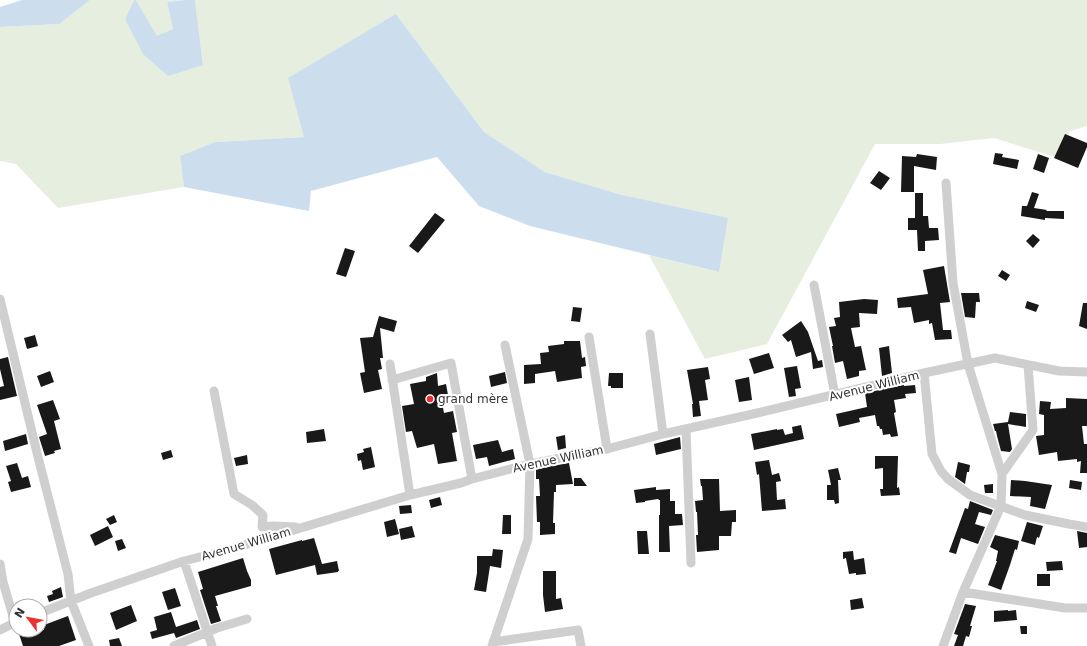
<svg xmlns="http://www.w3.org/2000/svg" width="1087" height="646" viewBox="0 0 1087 646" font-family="'DejaVu Sans',sans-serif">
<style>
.green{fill:#e6eee0}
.water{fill:#ccdeee}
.building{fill:#191919}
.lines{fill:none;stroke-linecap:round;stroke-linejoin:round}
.minor{stroke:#cfcfcf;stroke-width:9}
.poi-dot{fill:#ec3230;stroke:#fff;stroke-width:1.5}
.labels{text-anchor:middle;stroke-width:4;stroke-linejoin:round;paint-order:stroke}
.street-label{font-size:12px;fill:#323232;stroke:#fff}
.poi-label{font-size:12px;fill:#323232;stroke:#fff;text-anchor:start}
</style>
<rect width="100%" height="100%" fill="#fff"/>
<path class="green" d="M90,0H134L125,19L203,65L195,0H1087V126L1070,131L1058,158L994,138L940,144H875L767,344L705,359L649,255L718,272L622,195L545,172L484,132L396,14L304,137L215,142L180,156L184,187L58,208L16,164L0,161V27L58,24Z
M136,0H185L167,2L173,29L157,37Z"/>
<path class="water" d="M22,0H90L59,24L0,27V7Z
M134,0H136L157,36L173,29L167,2L185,0H195L203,65L168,76L143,54L125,19Z
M396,14L484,132L545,172L622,195L728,218L719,272L530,226L479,206L437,157L311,191L309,211L184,187L180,156L215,142L304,137L288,78Z"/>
<path class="building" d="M1065,134L1087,143V147L1078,168L1054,158Z
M995,153L1003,154L1002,157L1019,160L1017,169L993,164Z
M917,154L937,157L936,170L914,166V192H901L902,156L916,157Z
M1038,154L1049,158L1044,173L1033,169Z
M879,171L890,178L881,190L870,183Z
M1032,192L1039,194L1034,208L1047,210L1046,211H1064V219L1045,218V220L1021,216L1022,206H1027Z
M915,193H923V216H928L929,228H938L939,240L925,241V251H918L917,230H908V218H915Z
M435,213L445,220L418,253L409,246Z
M1033,234L1040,240L1033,248L1026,241Z
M345,248L355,251L346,277L336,274Z
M944,266L950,302L940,303L943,330H951L952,339L935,340L932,323L929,324V320L914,323L911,307L898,308L897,298L928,294L923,270Z
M1002,270L1010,275L1006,281L998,276Z
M961,293H979L980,302H976L975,318L965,317Z
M864,299L878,300L877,314L859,313L860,327L851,328L855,347L861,346L866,370L859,371V376L847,379L843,361L835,363L832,346H833L829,327L836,326L834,318L840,317L839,302Z
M1027,301L1039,305L1036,312L1025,308Z
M1083,303H1087V329L1079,326Z
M573,307L582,308L580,322L571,321Z
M379,316L397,321L394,332L380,328L383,358H380L382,369L378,370L382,389L364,393L360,373L365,372L360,338L373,337Z
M801,321L808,332L818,361L822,360L823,367L813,369L811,352L796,357L791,340L788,342L782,335Z
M35,335L38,346L27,349L24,338Z
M564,341H580L582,358L585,357L586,366L581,367L582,378L557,382L555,371L535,374V383L524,384V365L541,364L540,353L549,352L548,346L564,344Z
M889,346L892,373L882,376L879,348Z
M769,353L774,368L754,374L749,359Z
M8,357L17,396L0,400V387L4,386L0,369V359Z
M797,366L801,388L795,389L796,396L789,397L784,368Z
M708,367L710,379L705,380L708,400L699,401L701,416L693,417L692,404H693L687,370Z
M50,371L54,382L41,387L37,376Z
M505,372L507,383L491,387L489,376Z
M437,373L438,386L446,384L448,395L441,397L444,413L453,411L457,432L452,433L457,461L438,464L434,444L417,448L412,431L406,432L402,406L414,404L410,384L426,381V377Z
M609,373H623V388H611V386H608Z
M749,377L752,400L739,402L735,380Z
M904,385V386L915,385L916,393L905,394L906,398L894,400L896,412L894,413L898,436L891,437L890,434L883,435L882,429H880L879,426H877L875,415L859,418L860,422L839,427L836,414L867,407L865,393Z
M1066,398L1087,399V426H1082L1084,444H1087V473H1080L1081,461L1077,462V459L1058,461L1057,452L1039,455L1036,436L1044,435V415L1039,414L1040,401L1051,402L1050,409L1066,408Z
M53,400L60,419L54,421L61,449L54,451L55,453L45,456L39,437L47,434L37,405Z
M1010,412L1026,414V427L1008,424L1012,449L1010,452L1001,451L997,436L996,431H995L993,424L1008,422Z
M801,425L804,439L754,450L751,434L777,429V430L783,429L785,435L793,433L792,427Z
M324,429L326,441L307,443L306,432Z
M26,434L28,444L5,451L3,441Z
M565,435L566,448L558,450L556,437Z
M680,437L681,449L656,455L654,444Z
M498,440L502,452L513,449L515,459L489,466L487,457L476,459L473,445Z
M371,447L375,467L363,470L361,460L358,461L357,454L364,452L363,449Z
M171,450L173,457L163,460L161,453Z
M247,455L248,464L236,466L234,458Z
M875,456H898L897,488L899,487L900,495L881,496L880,489H883V468L875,469Z
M769,460L772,475L779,473L781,481L776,482L777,500L785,499L786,509L762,511L759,474L757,475L755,462Z
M958,462L970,465L969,472H967L965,484L955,477Z
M17,463L22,478L28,476L31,487L11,492L8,482L11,481L6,466Z
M569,463L573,484L556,485V492H554L553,523H555V534L540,535V522H537L536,496H540L539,479H536V469Z
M838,468L841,480H838L839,503L835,504L834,500H827V485H831L828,470Z
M574,478H581L587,486H574Z
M700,479H719L720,511L736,510V522H732L731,536H719V550L697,552L696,535H698L697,512H696L695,501L703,500L702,486H701Z
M1011,480L1025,481L1052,485L1045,509L1030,506L1031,497L1010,496Z
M1070,480L1082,482L1081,490L1069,488Z
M993,484V493H985L984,485Z
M656,487V490L670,489V501H675V514H682L683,525L669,526L670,552H659V515H660V500H659L658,499L645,501V502L636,503L634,490Z
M440,497L442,505L431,508L429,500Z
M970,501L993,510L991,515L979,512L975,524L985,527L978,544L961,538L956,554L949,552L965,508L968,509Z
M411,505L412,513L400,514L399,506Z
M114,515L117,522L110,525L106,519Z
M503,515H511V534H502Z
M395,519L399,534L387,537L384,522Z
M1027,522L1043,526L1039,538L1037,537L1035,545L1021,541Z
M108,526L113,537L95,546L90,535Z
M412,526L415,537L401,540L399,529Z
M637,531H647L649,554H638Z
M1077,531L1087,533V547L1079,548Z
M995,535L1019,541L1017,550L1015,549L1010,565L1001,590L988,585L997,561H996L998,551L990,547Z
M314,538L322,564L337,561L339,571H338V572L317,575L315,565L276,575L269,549L302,540V541Z
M122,539L126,548L118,551L115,541Z
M493,549L503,550L501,568L490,566L486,592L474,590L477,573V556H492Z
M853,551L854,560L864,558L866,574L856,575V573L849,574L846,558L843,559V552Z
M243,558L247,571L251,580V586L215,596L218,606H216L221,621L211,624L200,590L203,589L198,572Z
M1062,561L1063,570L1047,571L1046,562Z
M543,571H556V599L561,598L563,609L545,612L543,595Z
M1037,574H1050V586H1037Z
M61,587L63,597L49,602L47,596L53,594L52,591Z
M175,588L181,606L168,610L162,592Z
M862,598L864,608L851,610L850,600Z
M965,604L976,606L970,626H972L969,637L966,636L963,646H954L958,635L954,634Z
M131,605L137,621L116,630L110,613Z
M1008,610V611L1016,610L1017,620L994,622V611Z
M171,612L176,627L197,620L200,629L176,638L174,633L152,639L150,632L157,630L154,617Z
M68,616L76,640L59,646H23L19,634L26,632L25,630H44V625Z
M1020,626H1027V634H1021Z
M119,638L122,646H110L109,640Z"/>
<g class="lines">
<path class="minor" d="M814,285L835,395
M0,299L38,457L68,574L71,601L89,646
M650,334L663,434
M589,337L607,449
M390,364L410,495
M924,373L932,454L941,471L948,479L970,495L1025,515L1069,524L1087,527
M392,380L451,363L472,479
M214,391L234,494L252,505L263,515L262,527L274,526L296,527
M686,429L691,563
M1002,474L1033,430L1028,365
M184,561L212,646
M0,564L3,582L15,623
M963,592L1065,608H1087
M40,613L91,593L184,561L231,549L410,495L461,483L472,479L530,464L607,449L663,434L753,414L924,373L995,358L1059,371L1087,372
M0,630L16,622
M493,642L578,630L581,646
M174,646L217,628L247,619
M492,646L528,539L530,464L505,345
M943,646L963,592L1001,506L1002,474L968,364L953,283L946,183"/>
</g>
<circle class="poi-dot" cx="430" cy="399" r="4"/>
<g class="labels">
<g class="street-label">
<text transform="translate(874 386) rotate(-14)" y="4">Avenue William</text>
<text transform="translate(558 459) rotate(-12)" y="4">Avenue William</text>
<text transform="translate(246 544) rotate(-16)" y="4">Avenue William</text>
</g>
<g class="poi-label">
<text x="438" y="403">grand mère</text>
</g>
</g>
<g transform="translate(28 618) rotate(302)"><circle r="19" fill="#ffffff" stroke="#adadad"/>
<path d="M0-3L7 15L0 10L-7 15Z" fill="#ec3230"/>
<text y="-6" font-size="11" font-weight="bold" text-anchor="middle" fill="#323232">N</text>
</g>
</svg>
